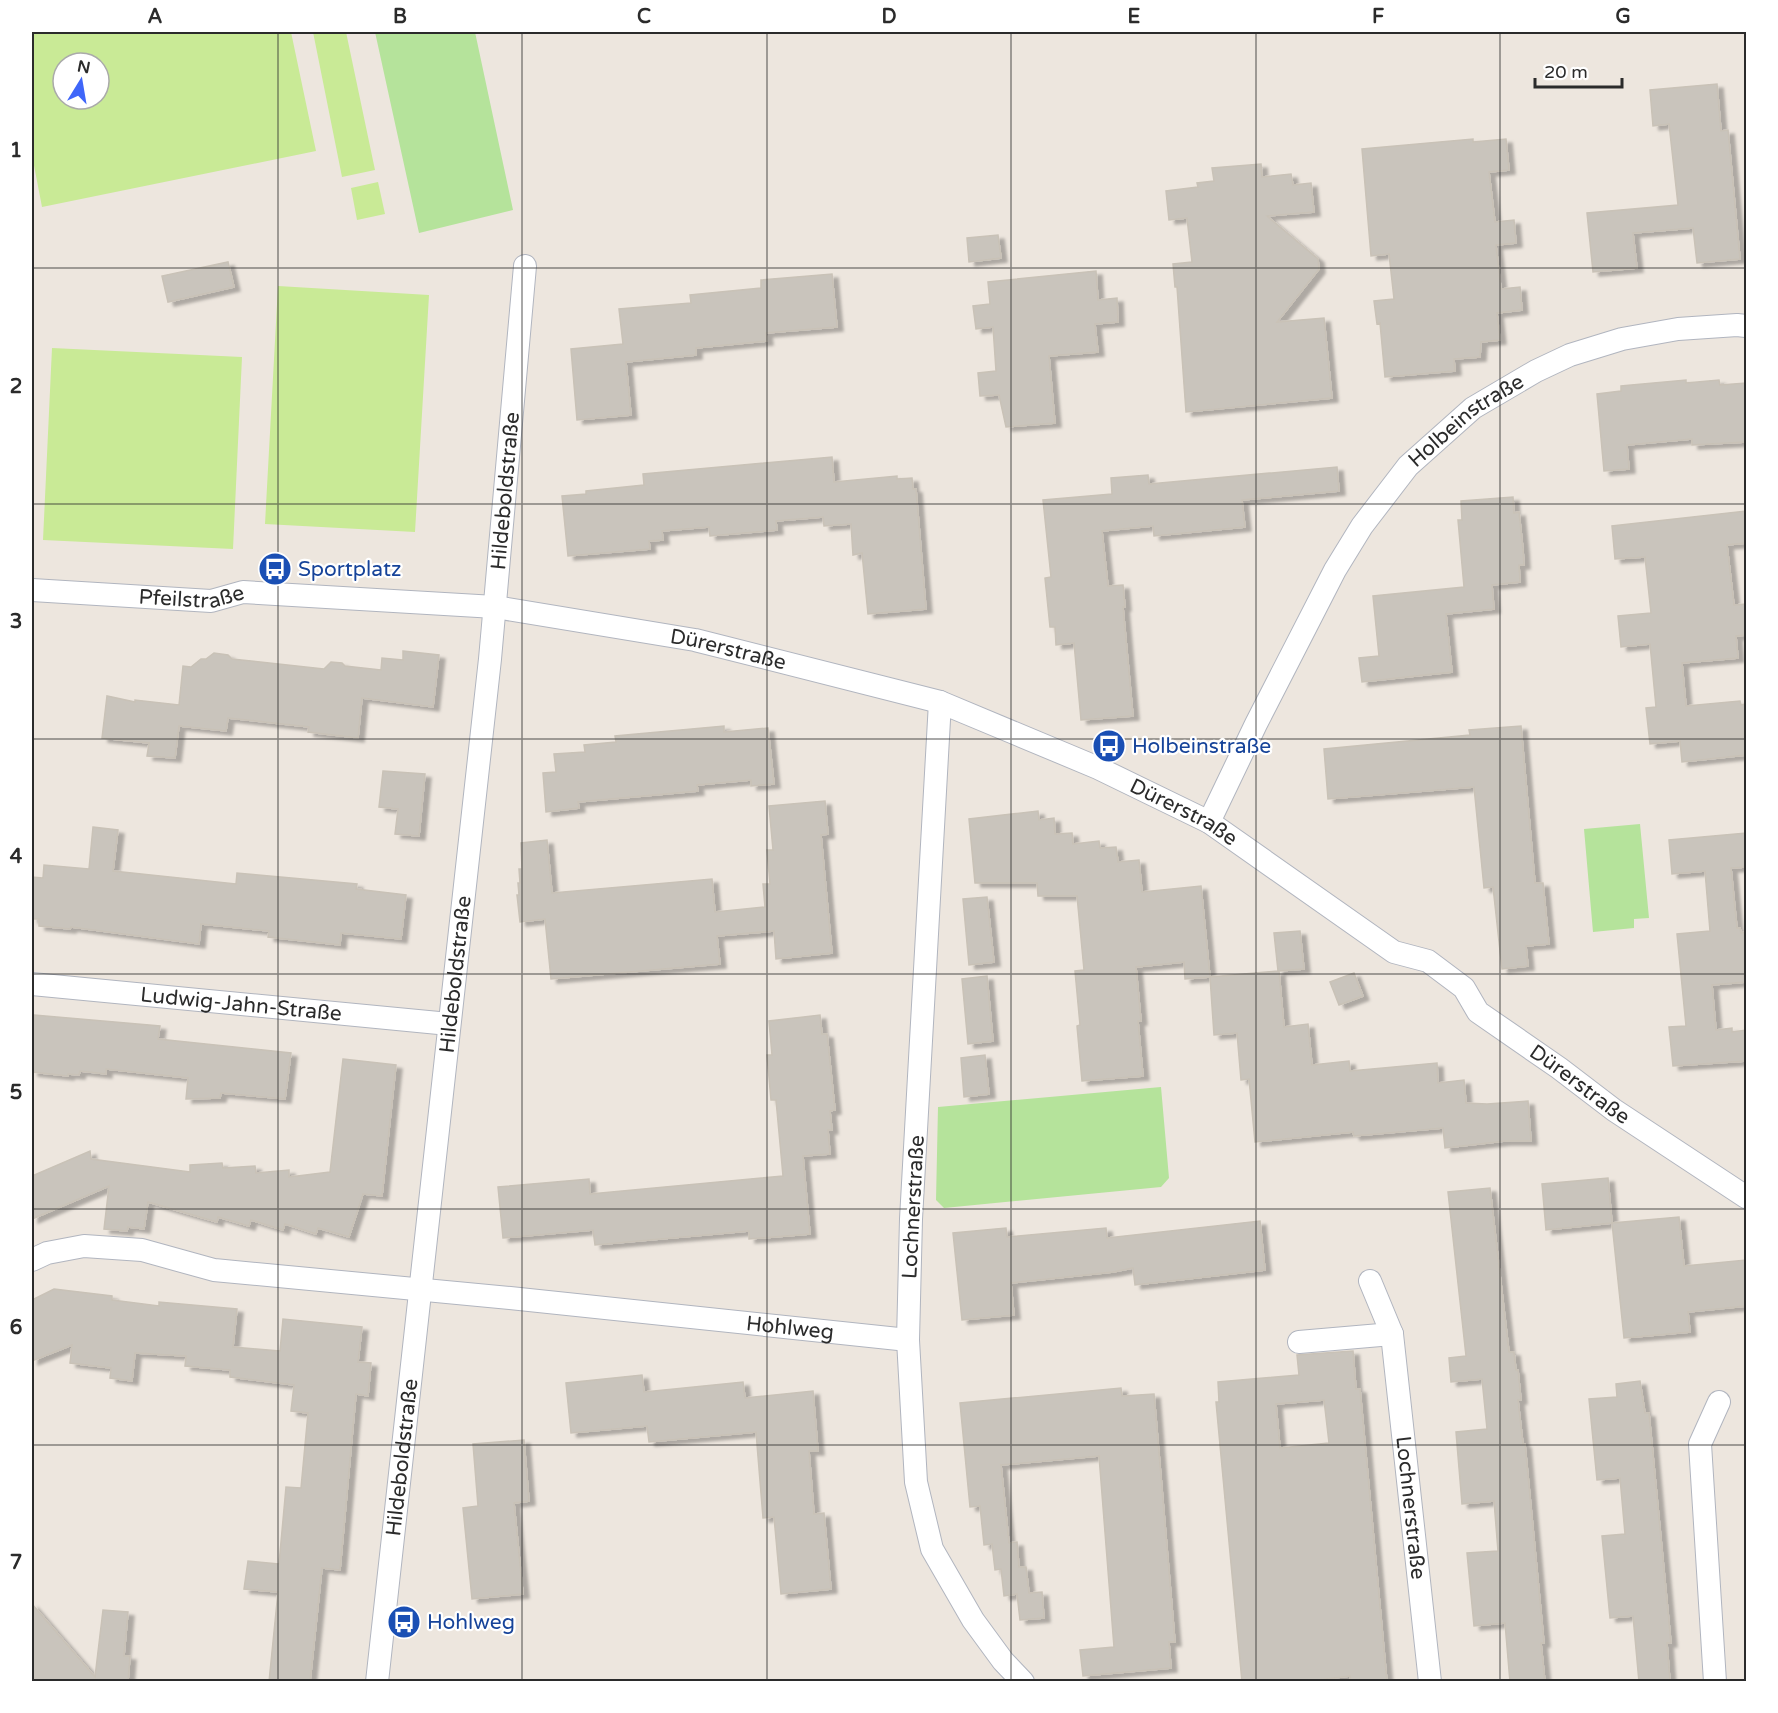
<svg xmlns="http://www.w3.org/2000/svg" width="1778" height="1713" viewBox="0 0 1778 1713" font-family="'Varela Round',sans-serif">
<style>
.green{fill:#b5e39b}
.pitch{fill:#c9ea96;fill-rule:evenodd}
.building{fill:#c9c4bc;stroke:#c9c2b7;stroke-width:1.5;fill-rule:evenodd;filter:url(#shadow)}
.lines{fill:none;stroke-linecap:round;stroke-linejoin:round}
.street-casing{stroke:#b1b5bf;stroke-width:24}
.street{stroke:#fff;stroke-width:22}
.grid{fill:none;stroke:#2b2b2b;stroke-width:1.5;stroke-opacity:0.55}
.labels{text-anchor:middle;stroke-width:4.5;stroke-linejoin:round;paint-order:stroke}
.street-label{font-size:21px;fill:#2b2b2b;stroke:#fff}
.transit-label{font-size:21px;fill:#164399;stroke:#fff;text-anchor:start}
.neatline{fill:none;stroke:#2b2b2b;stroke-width:2}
.grid-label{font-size:20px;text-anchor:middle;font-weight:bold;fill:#2b2b2b}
</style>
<defs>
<filter id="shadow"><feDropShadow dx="6" dy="4" stdDeviation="1.5" flood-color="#0004"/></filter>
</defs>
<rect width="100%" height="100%" fill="#ede6de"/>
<path class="green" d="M375,32H475L513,210L419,233Z
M1640,824L1649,918L1634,919V928L1593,932L1584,829Z
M1161,1087L1169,1178L1161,1187L944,1208L936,1200L938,1107Z"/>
<path class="pitch" d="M32,32H291L316,151L42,207L32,155ZM63,63H99V99H63Z
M313,32H346L375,170L342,177Z
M378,182L385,214L357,220L351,188Z
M278,286L429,295L415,532L265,524Z
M52,348L242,357L233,549L43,540Z"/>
<path class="building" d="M1717,84L1721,131L1728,130L1740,259L1697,263L1693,228L1658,231L1633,233L1637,268L1593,272L1587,213L1678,205L1669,124L1653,126L1650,90Z
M1473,139V142L1506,139L1509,170L1489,172L1495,222L1514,220L1516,243L1496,245L1501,289L1520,287L1522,310L1497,313L1500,340L1481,342L1480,357L1454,359L1455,371L1385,377L1380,323L1377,324L1374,301L1394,299L1389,254L1371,256L1362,149Z
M1261,164L1262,177L1291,174L1293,185L1311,183L1314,212L1267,216L1318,259L1319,269L1277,322L1324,318L1332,398L1186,412L1177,287H1175L1173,264L1192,262L1187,218L1169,220L1166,191L1198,187L1197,183L1214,181L1212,168Z
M998,235L1001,258L969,262L967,238Z
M228,262L234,287L168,302L162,276Z
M1096,271L1098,300L1117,298L1118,322L1095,324L1098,352L1049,356L1055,423L1006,427L999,395L980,396L978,373L996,371L993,327L976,329L973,306L990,304L988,282Z
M832,274L837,327L766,333L767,341L696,348V355L626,362L631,415L577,420L571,349L623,344L619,309L691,303L690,295L761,288V280Z
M1686,380V383L1719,380L1720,385L1746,383V442L1692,445V439L1627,445L1629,469L1604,471L1597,394L1621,391V386Z
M832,457L834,482L897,476V479L912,478L913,489H916L926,609L868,614L862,553L853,555L851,524L824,526L823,517L776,521L777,530L710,536L709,527L662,531L663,540L649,541L650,549L568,556L562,496L586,494V491L644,485L643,474Z
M1337,467L1339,491L1242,500L1245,527L1154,536L1153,526L1102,531L1108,586L1123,585L1125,607H1123L1133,716L1081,720L1074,643L1056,645L1055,627H1050L1045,578L1051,577L1043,500L1112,494L1111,478L1148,475L1149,484Z
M1513,497L1514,513L1519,512L1523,549L1524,565H1519L1520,582L1492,585L1494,609L1446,614L1452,672L1362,682L1359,658L1379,656L1373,596L1464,587L1458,520H1462L1461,501Z
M1746,511V543L1727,545L1734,605L1746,604V635L1736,636L1738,658L1682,663L1686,706L1740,701L1741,705L1746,704V755L1682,762L1680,741L1650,744L1646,708L1656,707L1650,644L1621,647L1618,616L1651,613L1645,557L1615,559L1612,526Z
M403,651L439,655L433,707L362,698L358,738L308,732L309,727L228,718L226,731L179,726L175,758L147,756L149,743L102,738L107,696L135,702V700L179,705L183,666L191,667L201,659H206L214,653L228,655L232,659L324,669L331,662L342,663L345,666L381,670L382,658L403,660Z
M724,726V732L768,728L774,784L751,786V780L697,785L698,791L578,802L579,808L546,812L543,773L556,772L554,754L585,752L584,745L616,742L615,736Z
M1521,726L1535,883H1543L1549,944L1526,946L1528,966L1502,969L1493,887L1484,888L1474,787L1328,799L1324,749L1470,735L1469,730Z
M383,771L425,774L419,836L395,834L398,809L379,807Z
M825,801L828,834L821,835L832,953L776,959L774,931L717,936L720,964L551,979L545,919L520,922L517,895H519L518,883H520L519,869H522L521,843L547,840L552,893L712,879L715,912L765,907L763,884H770L767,850H773L769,806Z
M1038,811L1039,820L1054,818L1055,834L1072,833L1073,844L1099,841L1100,848L1116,847L1118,862L1139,860L1142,892L1201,886L1210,977L1185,979L1184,962L1136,967L1141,1021H1138L1143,1076L1082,1081L1077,1026L1080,1025L1075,971L1084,970L1077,896H1038L1037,883H975L969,819Z
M93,827L118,830L113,871L236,884L237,873L357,884L356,889L406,895L401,939L341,933L340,945L268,937L269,931L201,924L199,944L71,927L70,929L39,926V919H32V877L43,878L44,865L89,869Z
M1746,833V867L1731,868L1737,928H1740L1741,933L1746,932V982L1712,985L1716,1030L1732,1028V1032L1746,1030V1061L1673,1066L1669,1027L1686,1026L1677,934L1710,931L1705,871L1672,874L1669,840Z
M987,897L994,962L969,965L963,899Z
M1300,931L1304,969L1279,971L1284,1027L1308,1024L1312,1065L1349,1061L1350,1071L1437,1063L1438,1083L1464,1080L1466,1103L1487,1104L1528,1101L1531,1141H1505L1445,1148L1443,1128L1354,1136L1353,1132L1255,1142L1249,1079L1241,1080L1237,1033L1214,1035L1210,977L1278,971L1274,933Z
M1354,973L1363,996L1339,1005L1330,982Z
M987,976L993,1041L968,1044L962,979Z
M34,1015L160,1026L158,1039L291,1053L285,1099L221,1093L220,1098L186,1099L188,1078L106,1069V1074L80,1071L79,1075L68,1074V1076L32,1072V1035Z
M820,1015L822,1034H827L835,1110L830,1111L832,1130H828L830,1154L803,1156L810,1234L749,1239V1231L595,1245L593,1230L503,1238L498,1187L589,1179L590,1194L783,1176L776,1100H771L767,1055H772L769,1021Z
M985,1055L989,1094L964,1097L961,1058Z
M343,1059L396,1065L382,1196L363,1194L349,1237L318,1228L316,1234L285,1224L283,1230L251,1220L249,1226L218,1217L217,1222L148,1202L144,1229L128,1227L127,1231L104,1229L109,1186L32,1219V1176L90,1151L91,1159L190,1172V1165L222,1163L223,1168L255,1166L256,1173L289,1170V1177L330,1172Z
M1608,1178L1612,1223L1546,1230L1542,1184Z
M1490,1188L1509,1352H1514L1516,1370H1518L1521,1400H1518L1523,1444H1525L1544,1643H1541L1545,1682H1510L1505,1623L1474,1626L1467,1553L1498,1551L1494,1501L1462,1504L1456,1432L1487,1429L1482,1379L1451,1382L1449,1358L1466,1356L1448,1192Z
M1679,1217L1684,1266L1746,1260V1306L1688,1312L1690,1332L1624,1338L1612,1223Z
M1260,1221L1265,1270L1135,1285L1133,1268L1113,1272L1011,1283L1014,1315L962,1320L953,1233L1006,1228L1007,1237L1106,1228L1107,1238Z
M54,1289L112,1296V1300L159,1306V1302L237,1309L233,1347L280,1351L283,1319L362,1327L358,1362L371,1363L368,1396L356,1394L340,1570L322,1568L310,1682H269L278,1592L244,1589L248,1561L279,1564L286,1487L301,1488L308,1413L291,1411L294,1385L230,1377V1370L185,1366L186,1356L135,1353L132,1381L110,1378L111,1368L70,1363L72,1345L32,1361V1300Z
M1353,1351L1356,1389H1360L1387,1682H1351L1350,1676L1302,1682H1242L1216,1402H1219L1218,1382L1299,1375L1297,1355ZM1324,1400L1329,1443L1280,1448L1276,1404Z
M642,1375L644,1392L743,1382L745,1398L813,1391L818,1451H809L814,1514L824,1513L831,1589L781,1594L774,1517L763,1518L756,1432L649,1442L647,1426L571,1433L566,1383Z
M1640,1381L1645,1413H1649L1671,1643H1667L1670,1682H1639L1633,1616L1610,1618L1602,1536L1625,1534L1620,1478L1597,1480L1589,1399L1617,1397L1616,1384Z
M1121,1388L1122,1396L1154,1394L1175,1642H1169L1171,1668L1083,1676L1080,1650L1114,1647L1099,1456L1001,1465L1009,1543L1017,1542L1019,1567H1026L1029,1593L1042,1592L1044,1618L1020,1620L1017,1594L1004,1596L1001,1569L995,1570L992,1544L984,1545L980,1506L970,1507L960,1403Z
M524,1440L529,1501L514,1503L523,1594L472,1599L463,1508L478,1506L473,1444Z
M32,1604L95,1677L103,1610L128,1612L124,1656H130L128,1682H32Z"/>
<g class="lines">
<g class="street-casing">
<g id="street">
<path id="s1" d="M32,590L211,601L243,592L495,607L695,640L940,702L1098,768L1209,822L1394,952L1428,961L1464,988L1478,1012L1559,1068L1614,1110L1746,1197"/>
<path d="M940,702L911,1219L908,1340L916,1482L932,1549L973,1620L1003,1661L1023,1682"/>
<path id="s2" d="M1209,822L1256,724L1335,570L1362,526L1408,466L1473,408L1536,371L1570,355L1622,339L1678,329L1737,325L1746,326"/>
<path id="s3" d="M32,984L449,1024"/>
<path id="s4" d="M32,1260L47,1253L84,1246L142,1250L214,1270L510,1298L908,1340"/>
<path id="s5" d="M1370,1281L1392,1334L1430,1682"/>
<path d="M1299,1342L1392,1334"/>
<path id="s6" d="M377,1682L490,659L525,266"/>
<path d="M1715,1682L1700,1444L1719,1402"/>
</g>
</g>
<use href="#street" class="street"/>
</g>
<path class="grid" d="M278,32V1682M522,32V1682M767,32V1682M1011,32V1682M1256,32V1682M1500,32V1682M32,268H1746M32,504H1746M32,739H1746M32,974H1746M32,1209H1746M32,1445H1746"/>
<defs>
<g id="bus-disc" transform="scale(1.725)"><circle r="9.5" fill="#1a4fb4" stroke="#fff"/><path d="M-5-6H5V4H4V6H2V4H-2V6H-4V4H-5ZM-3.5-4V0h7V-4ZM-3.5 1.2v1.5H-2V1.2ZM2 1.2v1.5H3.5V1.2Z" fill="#fff"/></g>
</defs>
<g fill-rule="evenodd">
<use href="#bus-disc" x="275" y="569"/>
<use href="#bus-disc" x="1109" y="746"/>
<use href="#bus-disc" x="404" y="1622"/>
</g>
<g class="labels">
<g class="street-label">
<text dy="7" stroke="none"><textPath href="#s2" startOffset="483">Holbeinstraße</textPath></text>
<text dy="7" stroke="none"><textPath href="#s6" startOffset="1198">Hildeboldstraße</textPath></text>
<text dy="7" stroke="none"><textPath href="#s1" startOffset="160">Pfeilstraße</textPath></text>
<text dy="7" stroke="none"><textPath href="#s1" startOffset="702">Dürerstraße</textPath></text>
<text dy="7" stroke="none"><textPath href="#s1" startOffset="1188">Dürerstraße</textPath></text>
<text dy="7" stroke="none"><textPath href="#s6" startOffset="712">Hildeboldstraße</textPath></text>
<text dy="7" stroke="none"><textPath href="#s3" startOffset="210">Ludwig-Jahn-Straße</textPath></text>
<text dy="7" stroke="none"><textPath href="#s1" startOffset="1674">Dürerstraße</textPath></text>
<text transform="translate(913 1207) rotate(-87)" y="7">Lochnerstraße</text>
<text dy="7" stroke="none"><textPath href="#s4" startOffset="766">Hohlweg</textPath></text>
<text dy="7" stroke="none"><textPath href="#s6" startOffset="226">Hildeboldstraße</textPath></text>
<text dy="7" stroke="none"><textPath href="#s5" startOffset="232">Lochnerstraße</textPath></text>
</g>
<g class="transit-label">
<text x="298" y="576">Sportplatz</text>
<text x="1132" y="753">Holbeinstraße</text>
<text x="427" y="1629">Hohlweg</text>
</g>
</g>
<rect width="1778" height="1713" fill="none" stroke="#ffffff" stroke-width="66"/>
<g transform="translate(81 81) rotate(11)"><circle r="28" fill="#ffffff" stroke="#aaaaaa" stroke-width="1.5"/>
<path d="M0-4.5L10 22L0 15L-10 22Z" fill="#3f66f9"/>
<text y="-9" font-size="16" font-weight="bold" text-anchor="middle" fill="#2b2b2b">N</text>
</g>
<path d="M1535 78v9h87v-9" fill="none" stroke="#2b2b2b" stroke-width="3"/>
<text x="1544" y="78" font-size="18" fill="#2b2b2b" stroke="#ffffff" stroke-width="4.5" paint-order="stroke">20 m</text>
<rect x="33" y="33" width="1712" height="1647" class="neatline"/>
<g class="grid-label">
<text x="155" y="23">A</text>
<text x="400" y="23">B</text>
<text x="644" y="23">C</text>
<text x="889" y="23">D</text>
<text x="1134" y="23">E</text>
<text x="1378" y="23">F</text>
<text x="1623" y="23">G</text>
<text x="16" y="157">1</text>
<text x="16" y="393">2</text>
<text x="16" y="628">3</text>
<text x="16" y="863">4</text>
<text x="16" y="1099">5</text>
<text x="16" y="1334">6</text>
<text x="16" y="1569">7</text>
</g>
</svg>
